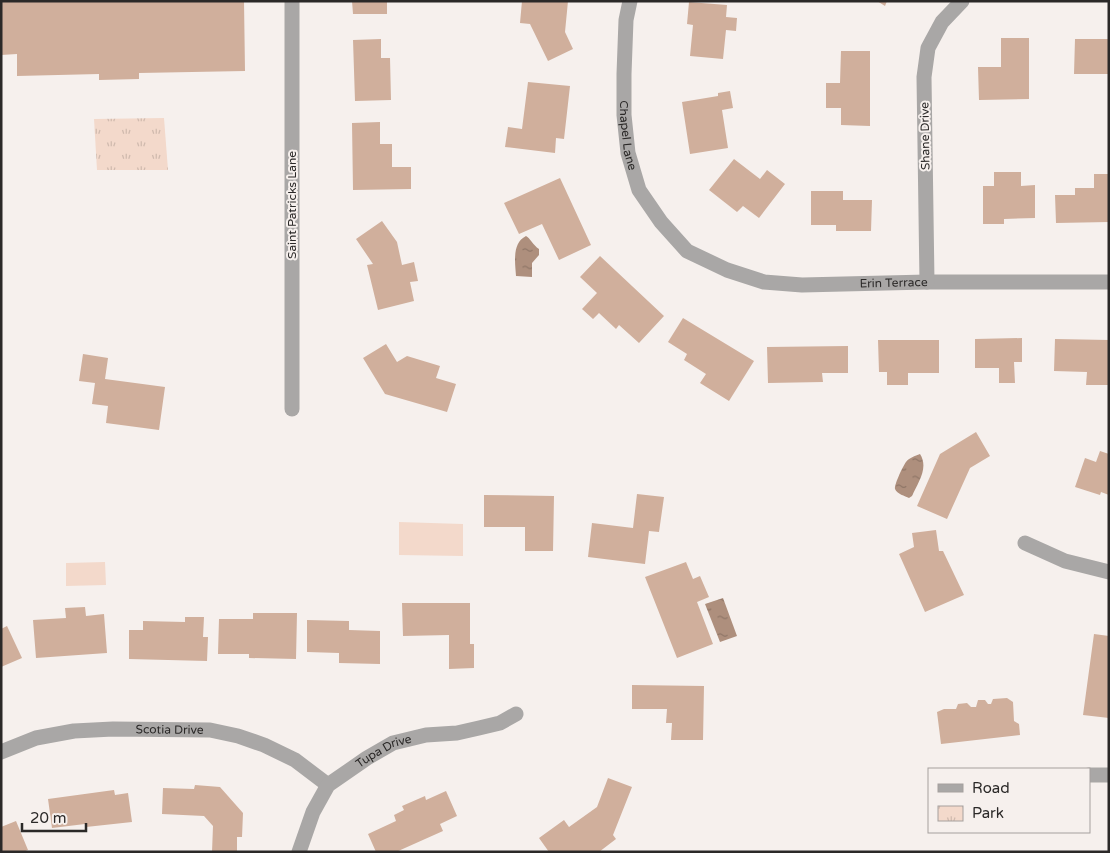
<svg xmlns="http://www.w3.org/2000/svg" width="1110" height="853" viewBox="0 0 1110 853" font-family="'Varela Round',sans-serif">
<style>
.green{fill:#f3d9cb}
.park{fill:url(#park-tufts)}
.water{fill:url(#water-ripples)}
.building{fill:#d0af9c}
.lines{fill:none;stroke-linecap:round;stroke-linejoin:round}
.minor{stroke:#a9a7a6;stroke-width:15}
.labels{text-anchor:middle;stroke-width:4;stroke-linejoin:round;paint-order:stroke}
.street-label{font-size:12px;fill:#2b2928;stroke:#f6f0ed}
</style>
<defs>
<pattern id="park-tufts" width="24" height="20" patternUnits="userSpaceOnUse" patternTransform="scale(1.25)"><rect width="24" height="20" fill="#f3d9cb"/><path d="M3 7l-1-3M5 7V3M7 7l1-3M15 17l-1-3M17 17v-4M19 17l1-3" fill="none" stroke="#d0baae"/></pattern>
<pattern id="water-ripples" width="26" height="14" patternUnits="userSpaceOnUse" patternTransform="scale(1.25)"><rect width="26" height="14" fill="#ae8f7d"/><path d="M2 4q2-2 4 0t4 0M15 11q2-2 4 0t4 0" fill="none" stroke="#8e7566"/></pattern>
</defs>
<rect width="100%" height="100%" fill="#f6f0ed"/>
<path class="green" d="M399,522L463,524V556L399,555Z
M105,562L106,585L66,586V563Z"/>
<path class="park" d="M164,118L168,170H97L94,119Z"/>
<path class="water" d="M526,236C530,238 533,245 539,249V255L532,263V277L516,276C515,262 512,243 526,236Z
M920,454C929,468 918,482 912,496L909,498C905,496 897,494 895,489C894,485 903,466 906,462C909,458 915,456 920,454Z
M723,598L737,636L720,642L705,604Z"/>
<path class="building" d="M1,1H244L245,71L139,73V79L99,80V74L17,76V54L1,55Z
M352,1H387V14H353Z
M522,1H568L565,32L573,49L548,61L530,24L520,23Z
M877,1H887L885,6Z
M689,2L727,5L726,17L737,18L736,31L726,30L723,59L690,56L693,25L687,24Z
M1001,38H1029V99L979,100L978,67H1001Z
M381,39V58H390L391,100L355,101L353,40Z
M1075,39H1109V74H1074Z
M841,51H870V126L841,125V108H826V83H840Z
M528,82L570,86L564,139L556,138L555,153L505,147L508,127L522,129Z
M730,91L733,108L722,110L728,148L690,154L682,102L718,96V93Z
M380,122V144H392V167H411V189L353,190L352,123Z
M734,159L760,179L767,170L785,184L759,218L743,206L737,212L709,190Z
M994,172H1021V186L1035,185V218L1004,219V224H983V186H994Z
M1094,174H1109V222L1056,223L1055,195H1075V188H1094Z
M560,178L591,245L559,260L542,224L519,234L504,203Z
M811,191H843V200H872L871,231H836V225H811Z
M382,221L397,242L402,265L414,262L418,281L410,282L414,301L378,310L367,265L373,264L356,239Z
M600,256L664,316L639,343L619,325L616,329L599,313L593,319L582,309L597,293L580,277Z
M683,318L754,361L729,401L700,383L706,374L684,360L687,354L668,342Z
M1022,338V362H1014L1015,383H999V368H975V339Z
M1055,339L1109,340V385H1086L1087,372L1054,371Z
M878,340H939V373H908V385H887V372H879Z
M386,344L397,362L407,356L440,366L436,378L456,384L447,412L385,394L363,358Z
M848,346V373H822L823,382L768,383L767,347Z
M83,354L108,358L105,379L165,387L159,430L106,423L108,406L92,404L95,383L79,381Z
M976,432L990,456L970,468L947,519L917,506L940,454Z
M1100,451L1109,454V495L1101,492L1100,495L1075,487L1085,458L1096,462Z
M637,494L664,497L659,532L649,531L645,564L588,557L592,523L633,528Z
M484,495L554,496L553,551H525V527H484Z
M936,530L939,551H943L964,595L925,612L899,554L914,547L912,533Z
M686,562L693,579L700,576L709,597L697,602L713,644L677,658L645,577Z
M402,603H470V644H474V668L449,669V635L403,636Z
M85,607L86,616L104,614L107,653L36,658L33,620L66,618L65,608Z
M253,613H297L296,659L249,658V654H218L219,619H253Z
M185,617H204L203,637H208L207,661L129,659V630H143V621L185,622Z
M307,620L349,621V630L380,631V664L339,663V653L307,652Z
M7,626L22,658L1,667V629Z
M1094,634L1109,636V718L1083,715Z
M632,685L704,686L703,740H671L672,723H666L667,709H632Z
M1007,698L1013,702L1014,721L1019,724L1020,735L941,744L937,712L944,709H956L958,704L967,703L971,707H976L978,700H985L988,704H991L993,699Z
M608,778L632,787L613,835L616,839L599,852H549L539,838L564,820L569,827L597,807Z
M195,785L220,787L243,813L242,837H237V852H212L213,826L204,816L162,814L163,788L194,789Z
M114,790L115,795L128,793L132,822L86,827L85,824L52,828L48,799Z
M446,791L457,816L440,824L443,831L396,852H376L368,834L396,821L394,815L404,810L402,806L425,796L426,800Z
M16,821L28,850L23,852H1V827Z"/>
<g class="lines">
<g class="minor">
<path id="s1" d="M630,1L626,20L624,74V115L628,153L639,190L661,222L687,251L727,270L764,282L802,285L927,282H1109"/>
<path d="M927,282L924,77L928,48L942,22L962,1"/>
<path d="M292,409V1"/>
<path d="M1025,543L1065,561L1109,572"/>
<path id="s2" d="M1,752L36,738L74,731L113,729L210,730L238,736L264,745L295,760L328,785"/>
<path d="M1089,775H1109"/>
<path id="s3" d="M299,852L313,812L328,785L367,758L393,743L426,735L457,733L479,728L500,723L516,714"/>
</g>
</g>
<g class="labels">
<g class="street-label">
<text dy="4" stroke="none"><textPath href="#s1" startOffset="135">Chapel Lane</textPath></text>
<text transform="translate(925 136) rotate(-91)" y="4">Shane Drive</text>
<text transform="translate(292 205) rotate(-90)" y="4">Saint Patricks Lane</text>
<text dy="4" stroke="none"><textPath href="#s1" startOffset="482">Erin Terrace</textPath></text>
<text dy="4" stroke="none"><textPath href="#s2" startOffset="172">Scotia Drive</textPath></text>
<text dy="4" stroke="none"><textPath href="#s3" startOffset="139">Tupa Drive</textPath></text>
</g>
</g>
<rect width="1110" height="853" fill="none" stroke="#2b2928" stroke-width="5"/>
<rect x="928" y="768" width="162" height="65" fill="#f6f0ed" stroke="#a5a09e"/>
<rect x="938" y="784" width="25" height="8" fill="#a9a7a6" stroke="#a5a09e"/>
<text x="972" y="793" font-size="15" fill="#2b2928">Road</text>
<rect x="938" y="806" width="25" height="15" fill="url(#park-tufts)" stroke="#a5a09e"/>
<text x="972" y="818" font-size="15" fill="#2b2928">Park</text>
<path d="M22 823v8h64v-8" fill="none" stroke="#2b2928" stroke-width="2.5"/>
<text x="30" y="823" font-size="15" fill="#2b2928" stroke="#f6f0ed" stroke-width="4" paint-order="stroke">20 m</text>
</svg>
